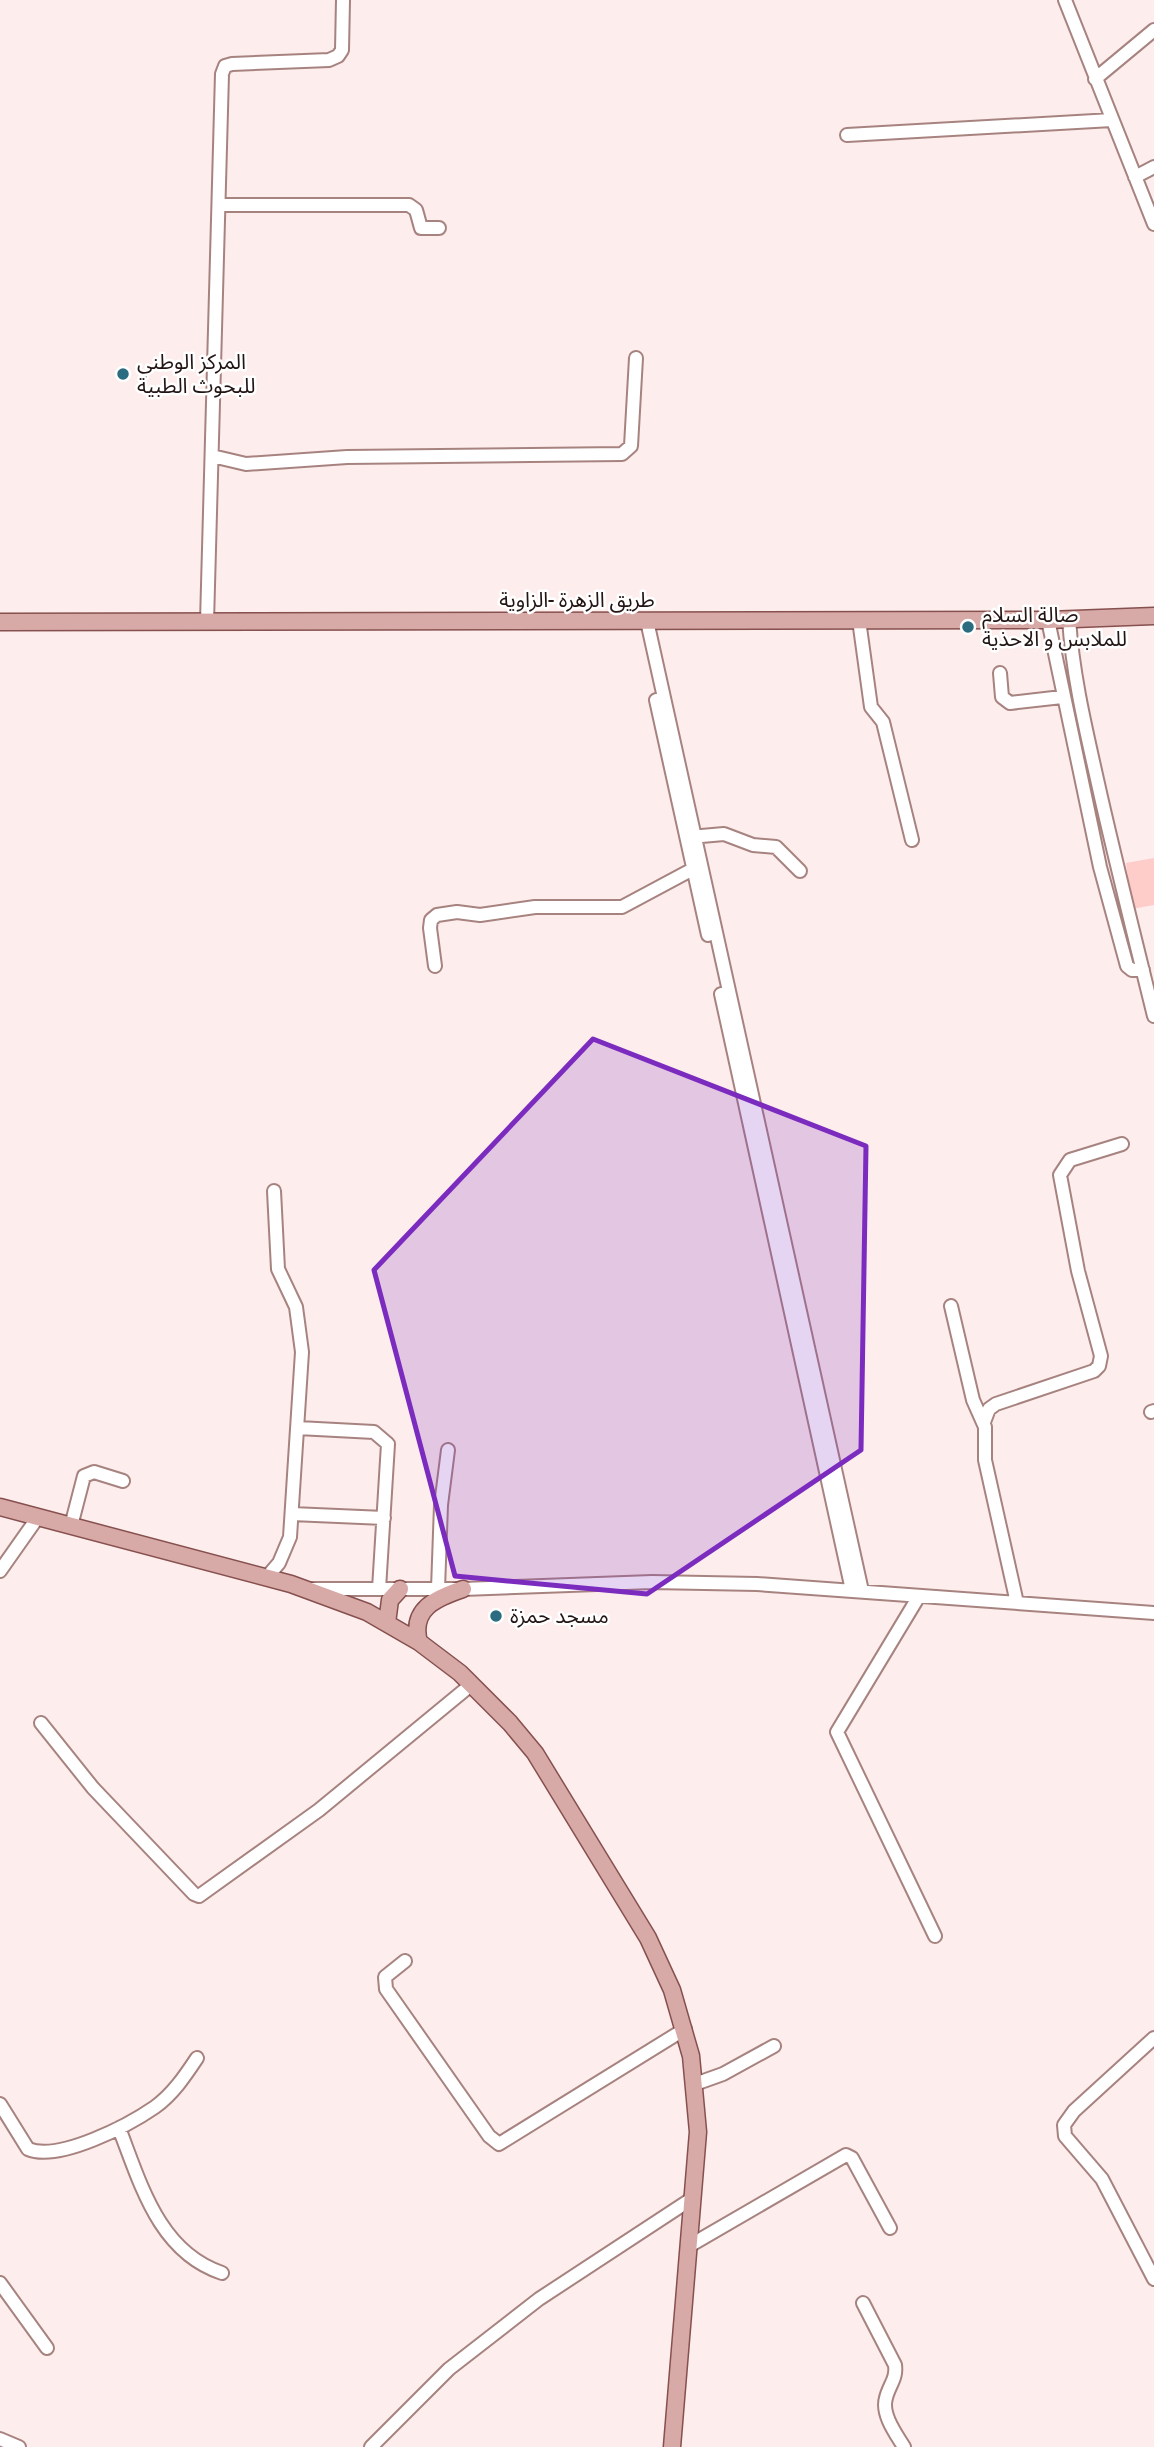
<svg xmlns="http://www.w3.org/2000/svg" width="1154" height="2447" viewBox="0 0 1154 2447" font-family="'Archivo Narrow','Noto Sans Arabic',sans-serif">
<style>
.green{fill:#feccc9}
.lines{fill:none;stroke-linecap:round;stroke-linejoin:round}
.minor-casing{stroke:#a78380;stroke-width:16}
.major-casing{stroke:#86504e;stroke-width:19}
.minor{stroke:#fff;stroke-width:12}
.major{stroke:#d7a9a7;stroke-width:16}
.marked{fill:#7b2cbf;fill-opacity:0.2;stroke:#7b2cbf;stroke-width:5;stroke-linejoin:round}
.poi-dot{fill:#2c6c81;stroke:#fff;stroke-width:2.5}
.labels{text-anchor:middle;stroke-width:5;stroke-linejoin:round;paint-order:stroke}
.poi-label{font-size:21px;fill:#221514;stroke:#fff;text-anchor:start}
.street-label{font-size:21px;fill:#221514;stroke:#fff}
</style>
<rect width="100%" height="100%" fill="#fdedec"/>
<path class="green" d="M1154,858V905L1132,909L1126,863Z"/>
<g class="lines">
<g class="minor-casing">
<path id="minor" d="M1065,0L1154,224
M1095,79L1154,30
M847,135L1112,120
M1135,177L1154,167
M220,205H409L416,210L421,228H439
M212,456L246,464L347,457L622,454L631,446L636,358
M1069,619C1073,680 1088,738 1101,797C1118,871 1136,943 1154,1016
M859,620L871,707L883,722L912,840
M1048,620L1100,867L1127,966L1132,970H1143
M647,621L862,1591
M207,622L222,74L225,66L232,64L329,60L338,56L342,50L343,0
M1000,673L1002,697L1010,703L1062,697
M656,700L708,935
M690,837L724,834L753,845L776,847L800,871
M435,966L430,928L431,920L437,915L457,912L480,915L535,907H622L693,869
M721,994L852,1590
M951,1306L973,1400L985,1427V1460L1017,1603
M1151,1412L1154,1411
M984,1422L989,1409L996,1404L1094,1371L1099,1366L1101,1356L1078,1271L1060,1175L1070,1160L1122,1144
M298,1428L374,1432L388,1444L379,1589
M292,1514L384,1518
M71,1526L84,1476L94,1472L123,1481
M0,1571L38,1517
M267,1577L279,1563L290,1537L302,1352L296,1307L278,1269L274,1191
M312,1589H463L652,1582L757,1584L1154,1613
M438,1589L441,1505L448,1450
M919,1596L837,1732L935,1936
M41,1723L93,1788L194,1894L199,1896L319,1810L472,1684
M405,1961L385,1977L386,1989L489,2136L499,2144L685,2029
M1154,2038L1074,2111L1064,2125L1065,2136L1102,2179L1154,2279
M695,2084L723,2074L774,2046
M0,2104L28,2149C59,2162 129,2125 155,2107C173,2094 185,2076 197,2058
M119,2128C141,2185 159,2252 222,2273
M689,2246L846,2155L852,2158L890,2228
M0,2283L47,2348
M863,2303L895,2365C897,2379 889,2385 886,2398C881,2414 896,2434 904,2447
M0,2439L19,2447
M371,2447L449,2369L539,2299L693,2198"/>
</g>
<g class="major-casing">
<path id="major" d="M0,622L1048,620L1154,616
M0,1507L291,1584L367,1612L419,1642L460,1673L510,1723L535,1753L648,1938L672,1990L691,2056L698,2132L672,2447
M387,1623L390,1600L400,1589
M419,1642C410,1609 436,1598 463,1589"/>
</g>
<use href="#minor" class="minor"/>
<use href="#major" class="major"/>
</g>
<path class="marked" d="M593,1039L866,1146L861,1450L647,1594L455,1576L374,1270Z"/>
<g class="poi-dot">
<circle cx="123" cy="374" r="7"/>
<circle cx="968" cy="627" r="7"/>
<circle cx="496" cy="1616" r="7"/>
</g>
<g class="labels">
<g class="poi-label">
<text x="137" y="369">المركز الوطني<tspan x="137" dy="24">للبحوث الطبية</tspan></text>
<text x="982" y="622">صالة السلام<tspan x="982" dy="24">للملابس و الاحذية</tspan></text>
<text x="510" y="1623">مسجد حمزة</text>
</g>
<g class="street-label">
<text x="577" y="607">طريق الزهرة -الزاوية</text>
</g>
</g>
</svg>
